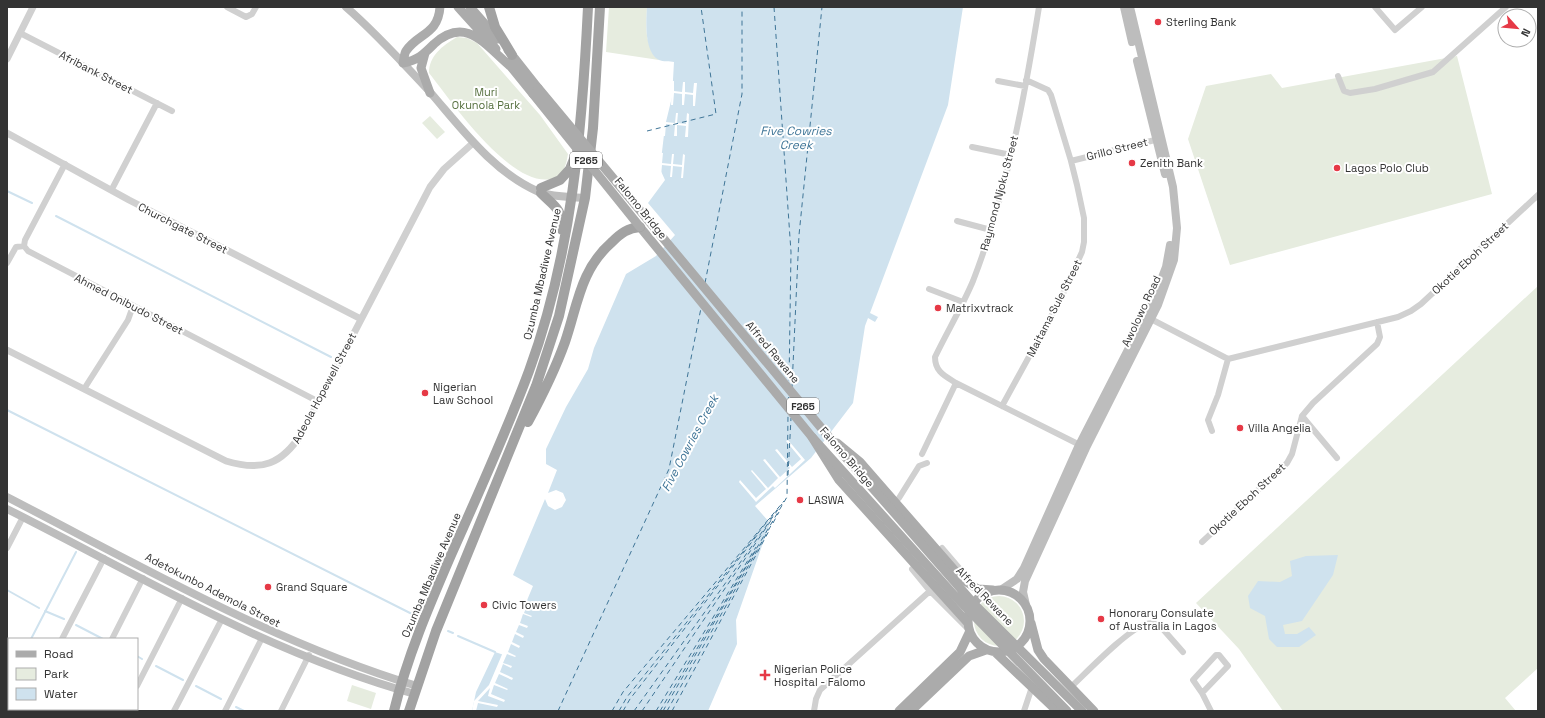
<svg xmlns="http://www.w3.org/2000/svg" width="1545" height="718" viewBox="0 0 1545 718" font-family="'Space Grotesk',sans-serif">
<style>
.green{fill:#e6ecdf}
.water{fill:#cfe2ee}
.pier{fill:#fff}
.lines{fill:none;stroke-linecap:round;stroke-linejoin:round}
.stream{stroke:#cfe2ee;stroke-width:2}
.ferry{stroke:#3f7597;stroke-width:1;stroke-dasharray:5 4;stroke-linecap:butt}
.minor{stroke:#d0d0d0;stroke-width:6}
.tertiary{stroke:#d0d0d0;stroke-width:7}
.secondary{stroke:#bdbdbd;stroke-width:8}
.primary{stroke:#ababab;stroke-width:9}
.trunk{stroke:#a2a2a2;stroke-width:10}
.primary-bridge{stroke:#ababab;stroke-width:9}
.poi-dot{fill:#e63946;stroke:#fff;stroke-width:1.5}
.labels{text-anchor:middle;stroke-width:4;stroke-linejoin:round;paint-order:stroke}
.shield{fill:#fff;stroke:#707070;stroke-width:1}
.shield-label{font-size:10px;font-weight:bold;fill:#333}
.poi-label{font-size:11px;fill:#333;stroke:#fff;text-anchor:start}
.street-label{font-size:11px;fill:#333;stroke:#fff}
.park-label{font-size:11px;fill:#56703f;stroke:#fff}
.water-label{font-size:12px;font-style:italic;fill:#3f7597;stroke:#fff}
</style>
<rect width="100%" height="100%" fill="#fff"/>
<path class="green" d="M609,7H647C646,28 644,44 659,60L606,52Z
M457,37L467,38L477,43L540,115L568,154C566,165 564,176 551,179C510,187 452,102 429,73C429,56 442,46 457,37Z
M1457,56L1492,194L1230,265L1188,139L1206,86L1271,74L1282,88Z
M430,116L445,132L437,139L422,123Z
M1538,286V668L1505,698L1516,711H1283L1239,649L1196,603Z
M974 621a25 25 0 1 1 50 0a25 25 0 1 1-50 0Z
M352,685L376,693L371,709L347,701Z"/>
<path class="water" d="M647,7H963L948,105L870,313L878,317L875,322L868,318L865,326L853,403L811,458L755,506L770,523L736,620L737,644L708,711H472L476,692L495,652L504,655L533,586L513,575L545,499L548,506L555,510L562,507L566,500L563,493L556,490L548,493L557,470L546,464V449L566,407L588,369L594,348L626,274L656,256L675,235L648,203L665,180L660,169L665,126L672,97L674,62C670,61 663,62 659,60C644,52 646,21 647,7Z
M1338,555L1333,575L1302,621L1283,625L1285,634H1297L1309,627L1316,635L1299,647H1277L1269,639L1265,616L1250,608L1248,596L1258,581L1280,582L1292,576L1290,561L1306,556Z"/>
<path class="pier" d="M672,81H674V91L682,92L683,82H685V92L693,93L694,83H697L695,106H693V95L685,94L684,105H682V94L674,93L673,105H671Z
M666,112V122L675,123L676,113H678L677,123L686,124L687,113L689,114L688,137H685L686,126L677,125V136H674L675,125L666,124L665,136H663Z
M660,153H663L662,163L671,164L672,154H674L673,164L682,165L683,154L685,155L683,178H681L682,167L673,166L672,177H670L671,166L662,165L661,176L659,172Z
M788,440L805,460L775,488L773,486L756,502L739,482L740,480L756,498L766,489L751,471L752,470L768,488L778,478L763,460L765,459L780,477L790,468L775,450L777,449L792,467L801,459L786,441Z
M524,607L526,608L524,613L532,616L531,617L523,614L520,623L528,626L527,628L519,625L516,632L524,636L523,638L515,634L512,642L520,646L519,648L511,644L508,652L516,656L515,657L507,654L503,663L512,666L511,668L503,664L500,672L513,678L512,680L499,674L495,683L508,689L507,690L494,685L491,694L505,700L504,702L488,696L490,688L478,701L498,705L497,707L478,703L476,711H472L474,701L489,685L521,610H523Z"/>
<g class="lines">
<path class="stream" d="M7,191L32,203
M56,216L331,357
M7,410L414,615
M7,590L39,608
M45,611L64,619
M76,625L103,639
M448,631L453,633
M458,636L495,652
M31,639L76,552
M137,656L142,659
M156,666L183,680
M7,686L9,682
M196,686L221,699
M236,707L244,711"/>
<path class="ferry" d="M774,7L791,252L789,382
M647,131L716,114L701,7
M705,283L742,94V7
M792,387L799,235L822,7
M788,402L789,395
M791,405L792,398
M788,475L791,418
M770,519L777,510
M773,523L779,512
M558,711L669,469L701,308
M612,711L623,692L784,501
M619,711L627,697L770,518
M623,711L630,699L758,534
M634,711L782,504
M642,711L772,519
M656,711L756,547
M660,711L787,497L788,415
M663,711L757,548
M667,711L773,522
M672,711L770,529"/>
<path class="minor" d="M227,7L246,17L252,14L256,7
M1039,7C1024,100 1007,193 973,281C962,307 947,332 935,357C935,372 945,376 956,383L1082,446
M1375,7L1395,30L1422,7
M20,33L172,111
M1338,76L1344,91L1350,93L1375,89L1433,72L1506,7
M998,81L1025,86
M972,147L1011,155
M1071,161L1159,139
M65,164L25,240L24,246L28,251L319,402
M112,189L157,103
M957,221L991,230
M7,263L16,247L24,246
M929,289L963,302
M1147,317L1228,359L1398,317L1411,311L1421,304L1538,195
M84,389L128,320L133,306
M1002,406L1060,300L1082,252L1084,242V218L1077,185L1071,161L1051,95L1048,90L1026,80
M1302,416L1337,458
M1212,431L1208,420L1218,395L1228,359
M922,454L956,383
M899,498L919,466L927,463
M1202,542L1287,463L1292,454L1302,416L1313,403L1377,344L1380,337L1377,322
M7,548L23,517
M942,548L971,582
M912,569L930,591L968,629
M62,639L104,558
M112,639L143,578
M137,686L182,598
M1072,686C1088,671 1127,630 1146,624C1152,622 1156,623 1161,627L1183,652
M1202,693L1228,666L1219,655H1216L1193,680L1202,693L1211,711
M25,711L26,709
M74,711L75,709
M124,711L125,709
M174,711L222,619
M225,711L262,638
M281,711L309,655
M814,711L816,699L820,690L930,591
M1024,711L1032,687"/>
<path class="tertiary" d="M7,59L33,7
M7,133L129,200L361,319
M7,350L226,461C262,472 282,464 302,433L430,187L444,169L473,143"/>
<path class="secondary" d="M346,7C376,33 403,63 430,92C462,129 493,172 539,192C552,197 571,197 585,198
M1124,7L1132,42
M1137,61L1165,174
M7,497C141,566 272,642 417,686
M7,509C140,576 270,654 415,694
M1002,589L1017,579L1024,568L1079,445L1153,301L1166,267L1170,245
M1026,605L1023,592L1025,581L1086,448L1158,305L1174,260L1177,228L1173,187L1130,7"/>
<path class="primary" d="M440,7C438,35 418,33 406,51C404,54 404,60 403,63C418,60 423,55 434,44C466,15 485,45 510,66
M458,7L496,49
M470,7L498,39
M508,50L538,88
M425,53L421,68L430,93
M507,62L533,94
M640,227L812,437L839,480L967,622
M837,443L860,462L963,580L978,589L993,590
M968 621a31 31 0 1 1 62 0a31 31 0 1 1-62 0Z
M1031,623L1038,650L1044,659L1094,711
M996,653L1057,711
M899,711L960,652L969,633
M911,711L969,656L986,650"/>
<path class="trunk" d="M489,7L495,27L512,55
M541,188L560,180L570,169L574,159
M541,193C555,207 562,208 562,230
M528,422C542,396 555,370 565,342C578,304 580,270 612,242C621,233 628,228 640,227
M394,711C407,657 429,606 451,555C478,494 506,433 529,371C572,254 582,130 588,7
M409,711L436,631L536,386L559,316L585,198L593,128L600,7"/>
<path class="primary-bridge" d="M538,88L848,460L975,605L1082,711
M533,94L640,227
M812,437L954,595L1067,711"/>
</g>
<g class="poi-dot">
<circle cx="1158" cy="22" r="4"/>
<circle cx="1132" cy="163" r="4"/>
<circle cx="1337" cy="168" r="4"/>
<circle cx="938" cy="308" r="4"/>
<circle cx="425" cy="393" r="4"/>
<circle cx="1240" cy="428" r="4"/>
<circle cx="800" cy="500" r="4"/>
<circle cx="268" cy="587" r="4"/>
<circle cx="484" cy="605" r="4"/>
<circle cx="1101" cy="619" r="4"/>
<path d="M763 669h4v4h4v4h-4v4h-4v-4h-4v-4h4z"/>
</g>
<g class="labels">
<g class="shield">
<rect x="570" y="152" width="32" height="16" rx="3"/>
<rect x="787" y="398" width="32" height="16" rx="3"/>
</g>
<g class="shield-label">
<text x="586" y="164">F265</text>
<text x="803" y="410">F265</text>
</g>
<g class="poi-label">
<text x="1166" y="26">Sterling Bank</text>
<text x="1140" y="167">Zenith Bank</text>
<text x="1345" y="172">Lagos Polo Club</text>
<text x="946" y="312">Matrixvtrack</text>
<text x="433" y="391">Nigerian<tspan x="433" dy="13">Law School</tspan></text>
<text x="1248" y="432">Villa Angelia</text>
<text x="808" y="504">LASWA</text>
<text x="276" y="591">Grand Square</text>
<text x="492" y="609">Civic Towers</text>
<text x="1109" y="617">Honorary Consulate<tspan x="1109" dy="13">of Australia in Lagos</tspan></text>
<text x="774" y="673">Nigerian Police<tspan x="774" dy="13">Hospital - Falomo</tspan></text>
</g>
<g class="street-label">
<text transform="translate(96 72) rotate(27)" y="4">Afribank Street</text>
<text transform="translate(1117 149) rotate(-14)" y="4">Grillo Street</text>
<text transform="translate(999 193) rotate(-75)" y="4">Raymond Njoku Street</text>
<text transform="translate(641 208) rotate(51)" y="4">Falomo Bridge</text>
<text transform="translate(183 228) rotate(27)" y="4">Churchgate Street</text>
<text transform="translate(1470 258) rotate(-43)" y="4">Okotie Eboh Street</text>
<text transform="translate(542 274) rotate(-77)" y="4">Ozumba Mbadiwe Avenue</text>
<text transform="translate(129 304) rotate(27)" y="4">Ahmed Onibudo Street</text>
<text transform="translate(1054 308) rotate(-63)" y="4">Maitama Sule Street</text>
<text transform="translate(1141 311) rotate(-65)" y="4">Awolowo Road</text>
<text transform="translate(773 352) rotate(50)" y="4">Alfred Rewane</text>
<text transform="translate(324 388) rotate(-62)" y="4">Adeola Hopewell Street</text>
<text transform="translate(847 457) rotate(49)" y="4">Falomo Bridge</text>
<text transform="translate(1247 499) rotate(-43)" y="4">Okotie Eboh Street</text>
<text transform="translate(431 575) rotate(-67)" y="4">Ozumba Mbadiwe Avenue</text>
<text transform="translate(213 590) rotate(27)" y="4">Adetokunbo Ademola Street</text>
<text transform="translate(985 596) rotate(46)" y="4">Alfred Rewane</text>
</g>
<g class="park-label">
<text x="486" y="96">Muri<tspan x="486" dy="13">Okunola Park</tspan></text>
</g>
<g class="water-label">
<text x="796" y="135">Five Cowries<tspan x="796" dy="14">Creek</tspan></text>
<text transform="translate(690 443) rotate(-62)" y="4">Five Cowries Creek</text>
</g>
</g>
<rect width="1545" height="718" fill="none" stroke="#333333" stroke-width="16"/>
<rect x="8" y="638" width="130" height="72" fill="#ffffff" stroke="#adadad"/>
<rect x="16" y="651" width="20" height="6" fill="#ababab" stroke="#adadad"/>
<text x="44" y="658" font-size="12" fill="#333333">Road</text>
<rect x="16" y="668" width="20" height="12" fill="#e6ecdf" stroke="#adadad"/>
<text x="44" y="678" font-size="12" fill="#333333">Park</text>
<rect x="16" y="688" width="20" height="12" fill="#cfe2ee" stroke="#adadad"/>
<text x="44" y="698" font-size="12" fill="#333333">Water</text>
<g transform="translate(1517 28) rotate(117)"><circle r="19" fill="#ffffff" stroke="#adadad"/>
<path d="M0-3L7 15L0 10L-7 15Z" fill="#e63946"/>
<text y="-6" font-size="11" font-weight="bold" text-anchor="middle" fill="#333333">N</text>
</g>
</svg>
